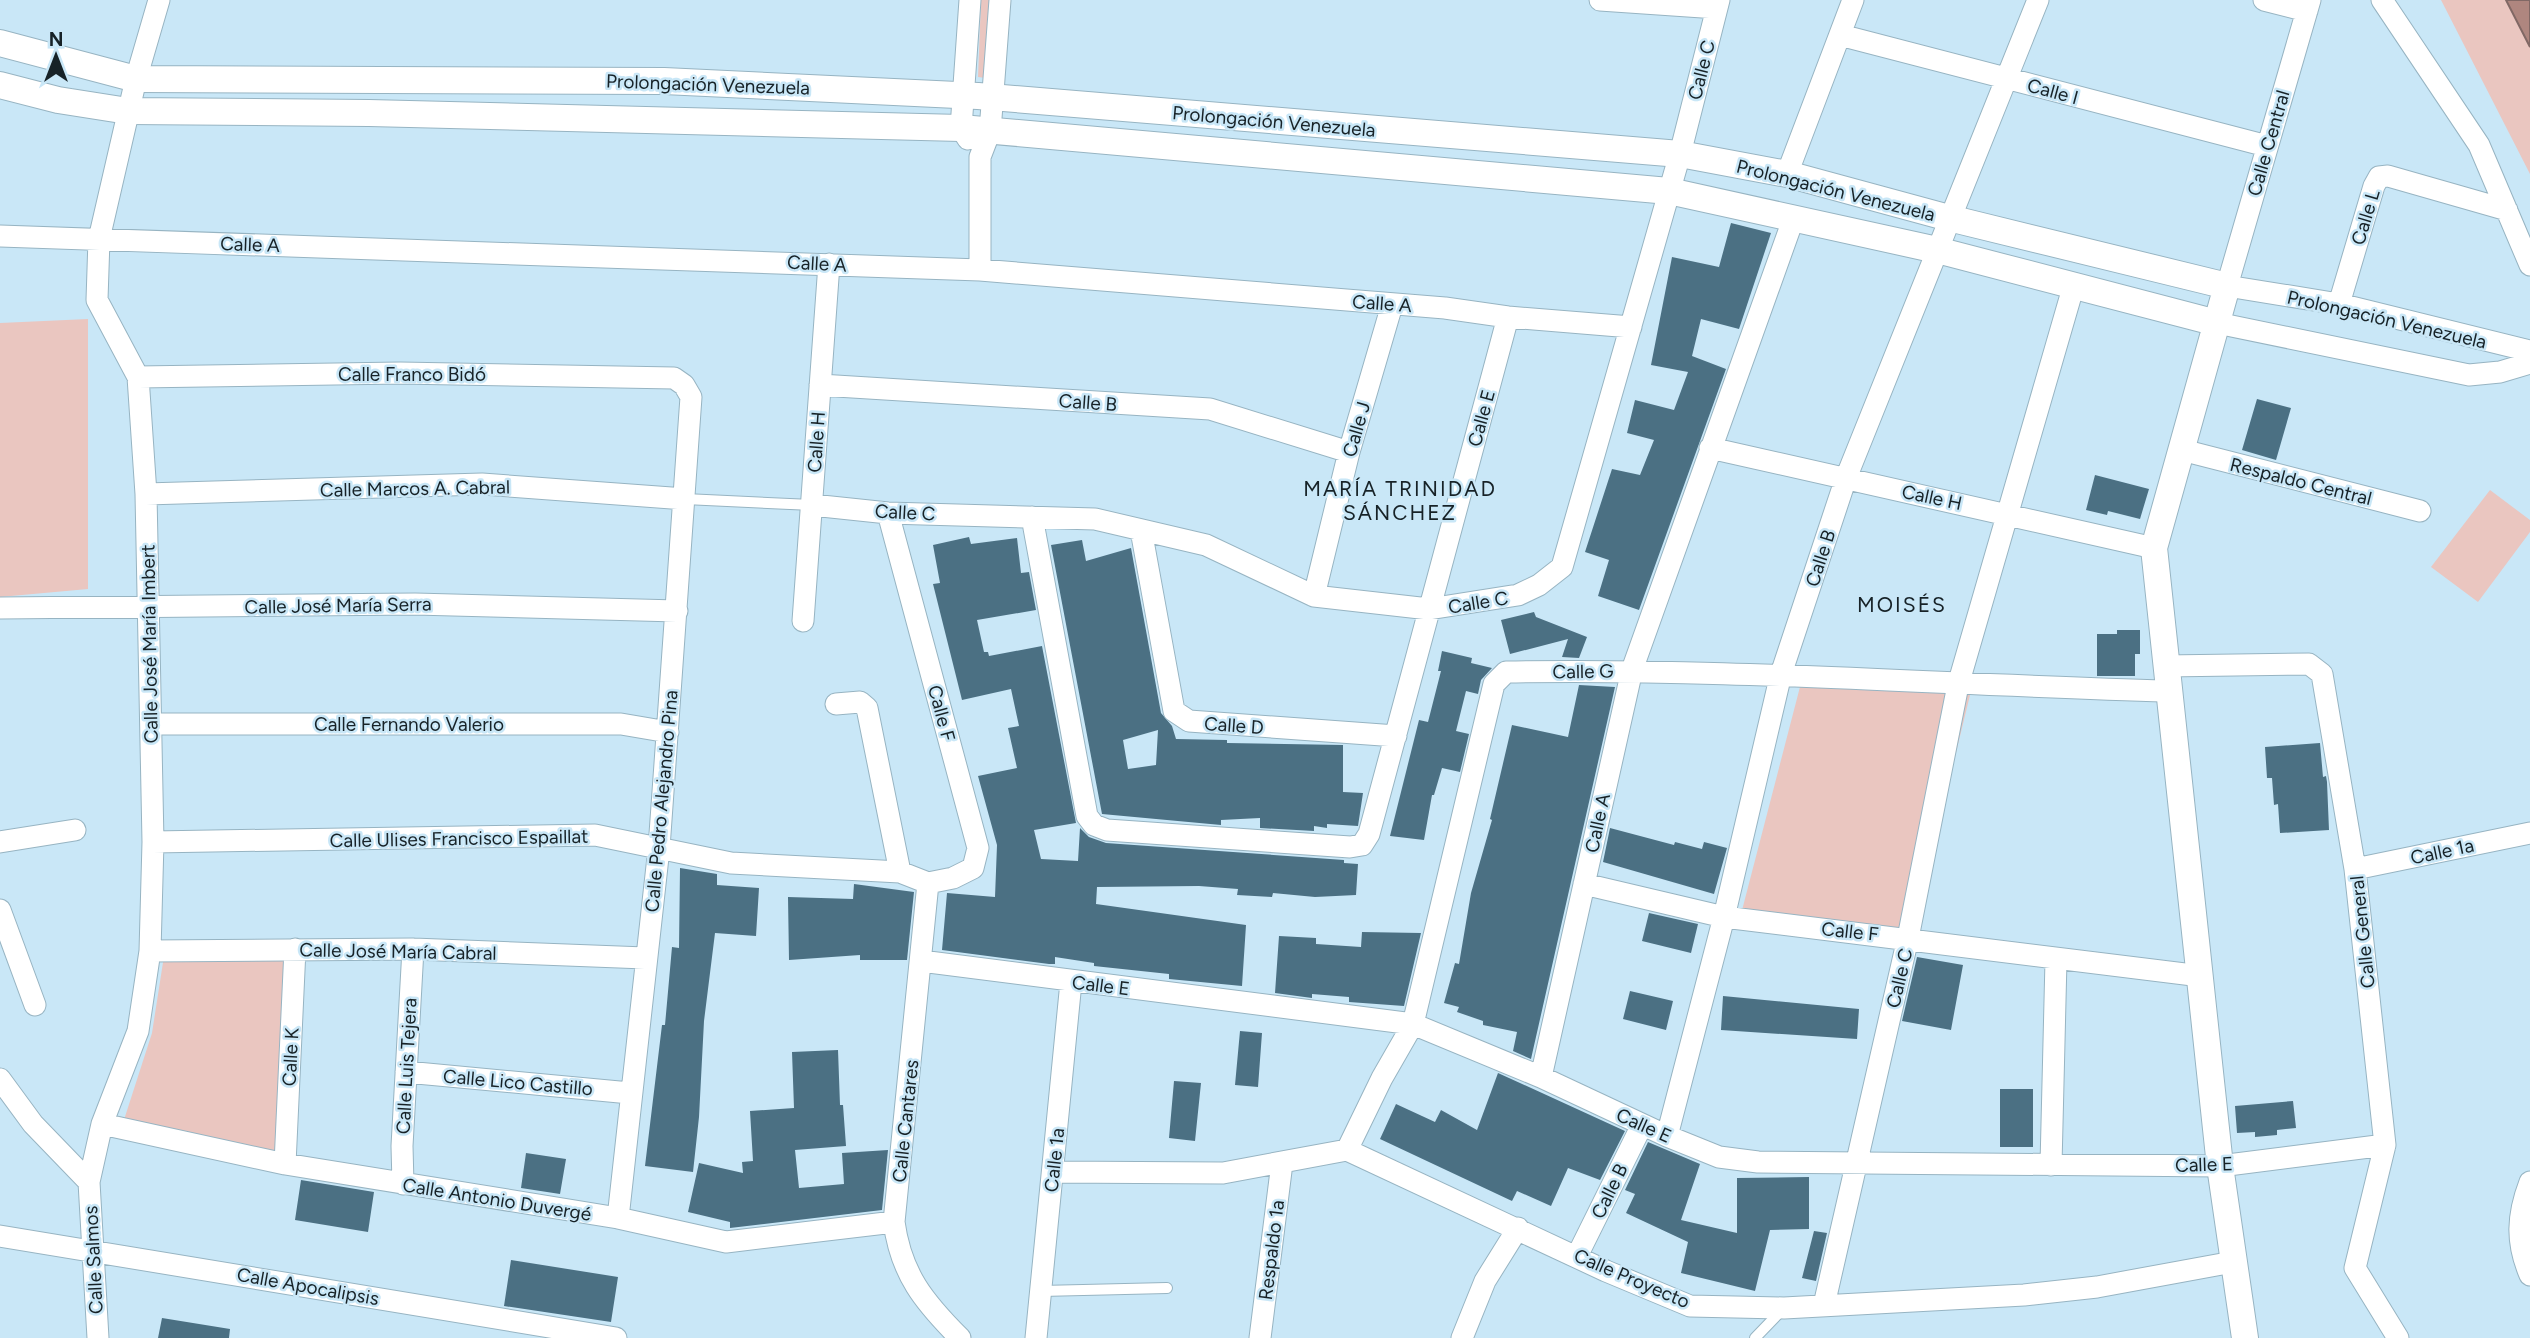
<svg xmlns="http://www.w3.org/2000/svg" width="2530" height="1338" viewBox="0 0 2530 1338" font-family="Figtree,sans-serif">
<style>
.green{fill:#eac6c0}
.water{fill:#af867f;stroke:#816865;stroke-width:2}
.building{fill:#4b7083;fill-rule:evenodd}
.lines{fill:none;stroke-linecap:round;stroke-linejoin:round}
.service-casing{stroke:#97b4c2;stroke-width:12}
.minor-casing{stroke:#97b4c2;stroke-width:23}
.tertiary-casing{stroke:#97b4c2;stroke-width:28}
.service{stroke:#fff;stroke-width:10}
.minor{stroke:#fff;stroke-width:21}
.tertiary{stroke:#fff;stroke-width:26}
.labels{text-anchor:middle;stroke-width:5;stroke-linejoin:round;paint-order:stroke}
.street-label{font-size:19px;fill:#172227;stroke:#c9e7f7}
.neighbourhood-label{font-size:21px;letter-spacing:2px;fill:#172227;stroke:#c9e7f7}
</style>
<rect width="100%" height="100%" fill="#c9e7f7"/>
<path class="green" d="M981,0H1006L1001,80L978,77Z
M2441,0H2506L2530,46V174Z
M88,319V589L0,597V323Z
M2490,490L2530,520V532L2478,602L2431,567Z
M1801,683L1970,695L1912,934L1740,918Z
M164,956H291L280,1157L122,1126L152,1033Z"/>
<path class="water" d="M2506,0H2530V47Z"/>
<path class="building" d="M1731,223L1771,233L1739,329L1701,319L1692,356L1726,369L1639,610L1598,596L1609,560L1585,552L1612,469L1640,475L1654,440L1627,433L1635,400L1674,410L1688,372L1651,365L1672,257L1719,267Z
M2257,399L2291,408L2276,460L2242,450Z
M2095,475L2149,489L2140,519L2108,511L2107,515L2086,510Z
M969,537L971,544L1017,538L1021,573L1029,572L1036,610L977,620L984,652H988L989,656L1042,646L1076,823L1034,830L1041,859L1078,861L1080,828L1089,837L1106,843L1344,860V863L1358,864L1356,895L1315,897L1273,893L1272,897L1237,895L1238,889L1199,886L1097,887L1096,904L1246,925L1242,986L1169,979V974L1094,966V963L1055,957V964H1049L942,950L947,893L995,897L997,845L978,776L1017,768L1008,728L1019,726L1011,689L962,700L933,584L940,583L933,545Z
M1082,540L1086,561L1131,548L1161,713L1172,726L1176,739L1227,740V743L1343,745V792L1363,793L1358,826L1327,824V828L1314,826V831L1260,828V818L1221,820V825L1102,814L1051,545ZM1158,730L1156,765L1128,769L1123,740Z
M1534,612L1536,617L1587,637L1579,658L1562,657L1568,639L1510,654L1501,620Z
M2117,630H2140V654H2135V676H2097V634H2117Z
M1442,651L1472,658L1471,663L1492,668L1481,680L1478,694L1466,691L1456,731L1469,734L1460,772L1442,768L1434,795H1432L1424,840L1390,836L1419,720L1428,722L1441,671H1438Z
M1579,685L1615,687L1531,1059L1513,1051L1517,1032L1483,1025V1021L1457,1012L1459,1007L1444,1003L1455,963L1459,964L1471,893L1492,820L1490,819L1512,725L1568,737Z
M2320,743L2323,777L2326,776L2327,782L2329,830L2280,833L2278,804L2274,805L2272,778H2267L2265,747Z
M1610,828L1674,845L1675,842L1702,849L1704,842L1727,848L1714,894L1603,862Z
M680,868L717,874V885L759,888L756,936L715,933L704,1021L699,1117L693,1172L645,1166L662,1025H665L672,947L679,948Z
M854,884L914,892L907,960H860V955L789,960L788,897L853,899Z
M1649,913L1698,924L1691,953L1642,941Z
M1362,932L1421,933L1404,1006L1349,1002V997L1312,994V998L1275,993L1279,936L1316,938V944L1361,947Z
M1917,957L1963,965L1951,1030L1902,1021Z
M1630,991L1673,1001L1666,1030L1623,1019Z
M1723,996L1859,1009L1857,1039L1721,1030Z
M1240,1031L1262,1033L1258,1087L1235,1085Z
M838,1050L840,1105H843L846,1146L795,1150L799,1188L844,1184L842,1153L888,1150L882,1210L730,1228V1222L688,1212L699,1163L743,1173L742,1162L753,1161L750,1111L794,1108L792,1052Z
M1498,1073L1625,1131L1600,1180L1568,1168L1551,1206L1517,1191L1512,1201L1380,1139L1396,1104L1435,1122L1441,1110L1477,1130Z
M1174,1081L1201,1083L1195,1141L1169,1138Z
M2000,1089H2033V1147H2000Z
M2293,1101L2296,1128L2277,1130V1135L2255,1137V1132L2237,1133L2235,1106Z
M1648,1142L1700,1164L1681,1220L1737,1233V1178L1809,1177V1229L1770,1230L1755,1291L1681,1273L1688,1242L1626,1213L1635,1194L1625,1190Z
M526,1153L566,1159L560,1194L521,1188Z
M301,1180L374,1192L368,1232L295,1220Z
M1814,1231L1827,1233L1816,1281L1802,1278Z
M511,1260L618,1277L611,1322L504,1306Z
M162,1318L230,1329L229,1338H158Z"/>
<g class="lines">
<g class="service-casing">
<path id="service" d="M685,499L812,505
M1041,1291L1167,1288
M1755,1338L1782,1310"/>
</g>
<g class="minor-casing">
<path id="minor" d="M1600,0L1717,8
M2264,0L2307,11
M2310,0L2227,286L2339,304L2530,351
M2382,0L2479,145L2530,265
M1840,35L2267,146
M968,139L961,128L970,0
M1787,174L1853,0
M0,236L980,270L1445,308L1508,317L1631,327
M980,270V157L990,131L1000,0
M2339,304L2374,186L2379,177L2388,176L2507,210
M2217,323L2469,375L2500,372L2530,363
M138,377L400,373L674,378L684,385L691,397L659,848L618,1218
M820,385L1210,409L1349,452
M1710,448L2154,548
M2182,450L2420,511
M146,494L482,484L685,499
M812,505L888,513L1095,519L1206,545L1314,596L1429,609L1518,595L1539,585L1562,567L1680,154L1719,0
M888,513L978,848L973,868L953,878L928,883
M1032,517L1087,816L1094,825L1107,830L1350,847L1362,845L1369,834L1508,317
M1141,530L1174,711L1189,721L1396,736
M1314,596L1349,452L1392,305
M0,608L415,604L677,611
M803,621L829,264
M2165,666L2309,664L2322,674L2355,869L2385,1145L2355,1268L2398,1338
M836,704L860,702L867,708L900,872
M151,724H621L668,732
M0,842L75,830
M153,842L595,835L731,863L900,872L928,883
M2355,869L2530,833
M928,883L894,1222C901,1274 924,1302 960,1338
M1584,884L1724,917L2201,976
M0,910L35,1005
M150,951L413,949L645,958
M921,961L1413,1024L1541,1077L1667,1136L1719,1157L1758,1162L2220,1166L2385,1145
M406,1072L630,1093
M1541,1077L1632,670L1794,217
M0,1079L33,1124L89,1182
M102,1124L285,1164L618,1218L726,1242L894,1222
M1667,1136L1724,917L1781,674L1846,478L2038,0
M1347,1150L1382,1078L1413,1024L1494,684L1506,672C1727,668 1947,685 2167,691
M285,1164L295,949
M2051,1165L2056,960
M1053,1172L1223,1173L1347,1150L1606,1271L1690,1306L1784,1308L2024,1295L2097,1287L2233,1262
M2530,1182C2517,1216 2516,1242 2530,1275
M403,1184L402,1146L413,949
M0,1236L616,1338
M1577,1256L1642,1125
M1824,1305L1908,938L1958,685L2073,288
M98,1338L89,1182L102,1124L138,1031L150,951L153,842L146,494L138,377L97,300L99,239L136,79L159,0
M1036,1338L1071,982
M1260,1338L1282,1163
M1462,1338L1485,1281L1518,1228"/>
</g>
<g class="tertiary-casing">
<path id="tertiary" d="M0,43L136,79L664,81L978,96L1680,154L1787,174L1949,218L2227,286L2154,548L2220,1166L2245,1338
M0,85L58,100L128,111L369,113L961,128L1669,191L1937,250L2217,323"/>
</g>
<use href="#service" class="service"/>
<use href="#minor" class="minor"/>
<use href="#tertiary" class="tertiary"/>
</g>
<g class="labels">
<g class="street-label">
<text transform="translate(1701 70) rotate(-76)" y="7">Calle C</text>
<text transform="translate(708 84) rotate(2)" y="7">Prolongación Venezuela</text>
<text transform="translate(2053 91) rotate(15)" y="7">Calle I</text>
<text transform="translate(1274 121) rotate(5)" y="7">Prolongación Venezuela</text>
<text transform="translate(2268 143) rotate(-74)" y="7">Calle Central</text>
<text transform="translate(1836 190) rotate(14)" y="7">Prolongación Venezuela</text>
<text transform="translate(2365 217) rotate(-73)" y="7">Calle L</text>
<text transform="translate(250 244) rotate(2)" y="7">Calle A</text>
<text transform="translate(817 263) rotate(3)" y="7">Calle A</text>
<text transform="translate(1382 303) rotate(4)" y="7">Calle A</text>
<text transform="translate(2387 319) rotate(13)" y="7">Prolongación Venezuela</text>
<text x="412" y="381">Calle Franco Bidó</text>
<text transform="translate(1088 402) rotate(4)" y="7">Calle B</text>
<text transform="translate(1481 418) rotate(-75)" y="7">Calle E</text>
<text transform="translate(1356 429) rotate(-74)" y="7">Calle J</text>
<text transform="translate(816 442) rotate(-86)" y="7">Calle H</text>
<text transform="translate(2301 481) rotate(14)" y="7">Respaldo Central</text>
<text transform="translate(415 488) rotate(-1)" y="7">Calle Marcos A. Cabral</text>
<text transform="translate(1932 497) rotate(12)" y="7">Calle H</text>
<text transform="translate(905 512) rotate(3)" y="7">Calle C</text>
<text transform="translate(1820 558) rotate(-72)" y="7">Calle B</text>
<text transform="translate(1478 602) rotate(-9)" y="7">Calle C</text>
<text transform="translate(338 605) rotate(-1)" y="7">Calle José María Serra</text>
<text transform="translate(149 644) rotate(-91)" y="7">Calle José María Imbert</text>
<text transform="translate(1583 671) rotate(-1)" y="7">Calle G</text>
<text transform="translate(942 713) rotate(75)" y="7">Calle F</text>
<text x="409" y="731">Calle Fernando Valerio</text>
<text transform="translate(1234 725) rotate(4)" y="7">Calle D</text>
<text transform="translate(661 801) rotate(-85)" y="7">Calle Pedro Alejandro Pina</text>
<text transform="translate(1597 823) rotate(-78)" y="7">Calle A</text>
<text transform="translate(459 838) rotate(-1)" y="7">Calle Ulises Francisco Espaillat</text>
<text transform="translate(2442 851) rotate(-12)" y="7">Calle 1a</text>
<text transform="translate(1850 931) rotate(6)" y="7">Calle F</text>
<text transform="translate(2362 932) rotate(-96)" y="7">Calle General</text>
<text transform="translate(398 951) rotate(1)" y="7">Calle José María Cabral</text>
<text transform="translate(1899 978) rotate(-77)" y="7">Calle C</text>
<text transform="translate(1101 985) rotate(7)" y="7">Calle E</text>
<text transform="translate(290 1057) rotate(-87)" y="7">Calle K</text>
<text transform="translate(406 1066) rotate(-87)" y="7">Calle Luis Tejera</text>
<text transform="translate(518 1082) rotate(5)" y="7">Calle Lico Castillo</text>
<text transform="translate(905 1121) rotate(-84)" y="7">Calle Cantares</text>
<text transform="translate(1644 1125) rotate(24)" y="7">Calle E</text>
<text transform="translate(1054 1160) rotate(-84)" y="7">Calle 1a</text>
<text transform="translate(2204 1164) rotate(-2)" y="7">Calle E</text>
<text transform="translate(1609 1191) rotate(-64)" y="7">Calle B</text>
<text transform="translate(497 1199) rotate(9)" y="7">Calle Antonio Duvergé</text>
<text transform="translate(1271 1250) rotate(-83)" y="7">Respaldo 1a</text>
<text transform="translate(93 1260) rotate(-93)" y="7">Calle Salmos</text>
<text transform="translate(1632 1278) rotate(23)" y="7">Calle Proyecto</text>
<text transform="translate(308 1286) rotate(10)" y="7">Calle Apocalipsis</text>
</g>
<g class="neighbourhood-label">
<text x="1400" y="496">MARÍA TRINIDAD<tspan x="1400" dy="24">SÁNCHEZ</tspan></text>
<text x="1902" y="612">MOISÉS</text>
</g>
</g>
<g transform="translate(56 56)" stroke="#c9e7f7" stroke-width="5" paint-order="stroke">
<path d="M0-5L12 26L0 18L-12 26Z" fill="#172227"/>
<text y="-10" font-size="19" font-weight="bold" text-anchor="middle" fill="#172227">N</text>
</g>
</svg>
